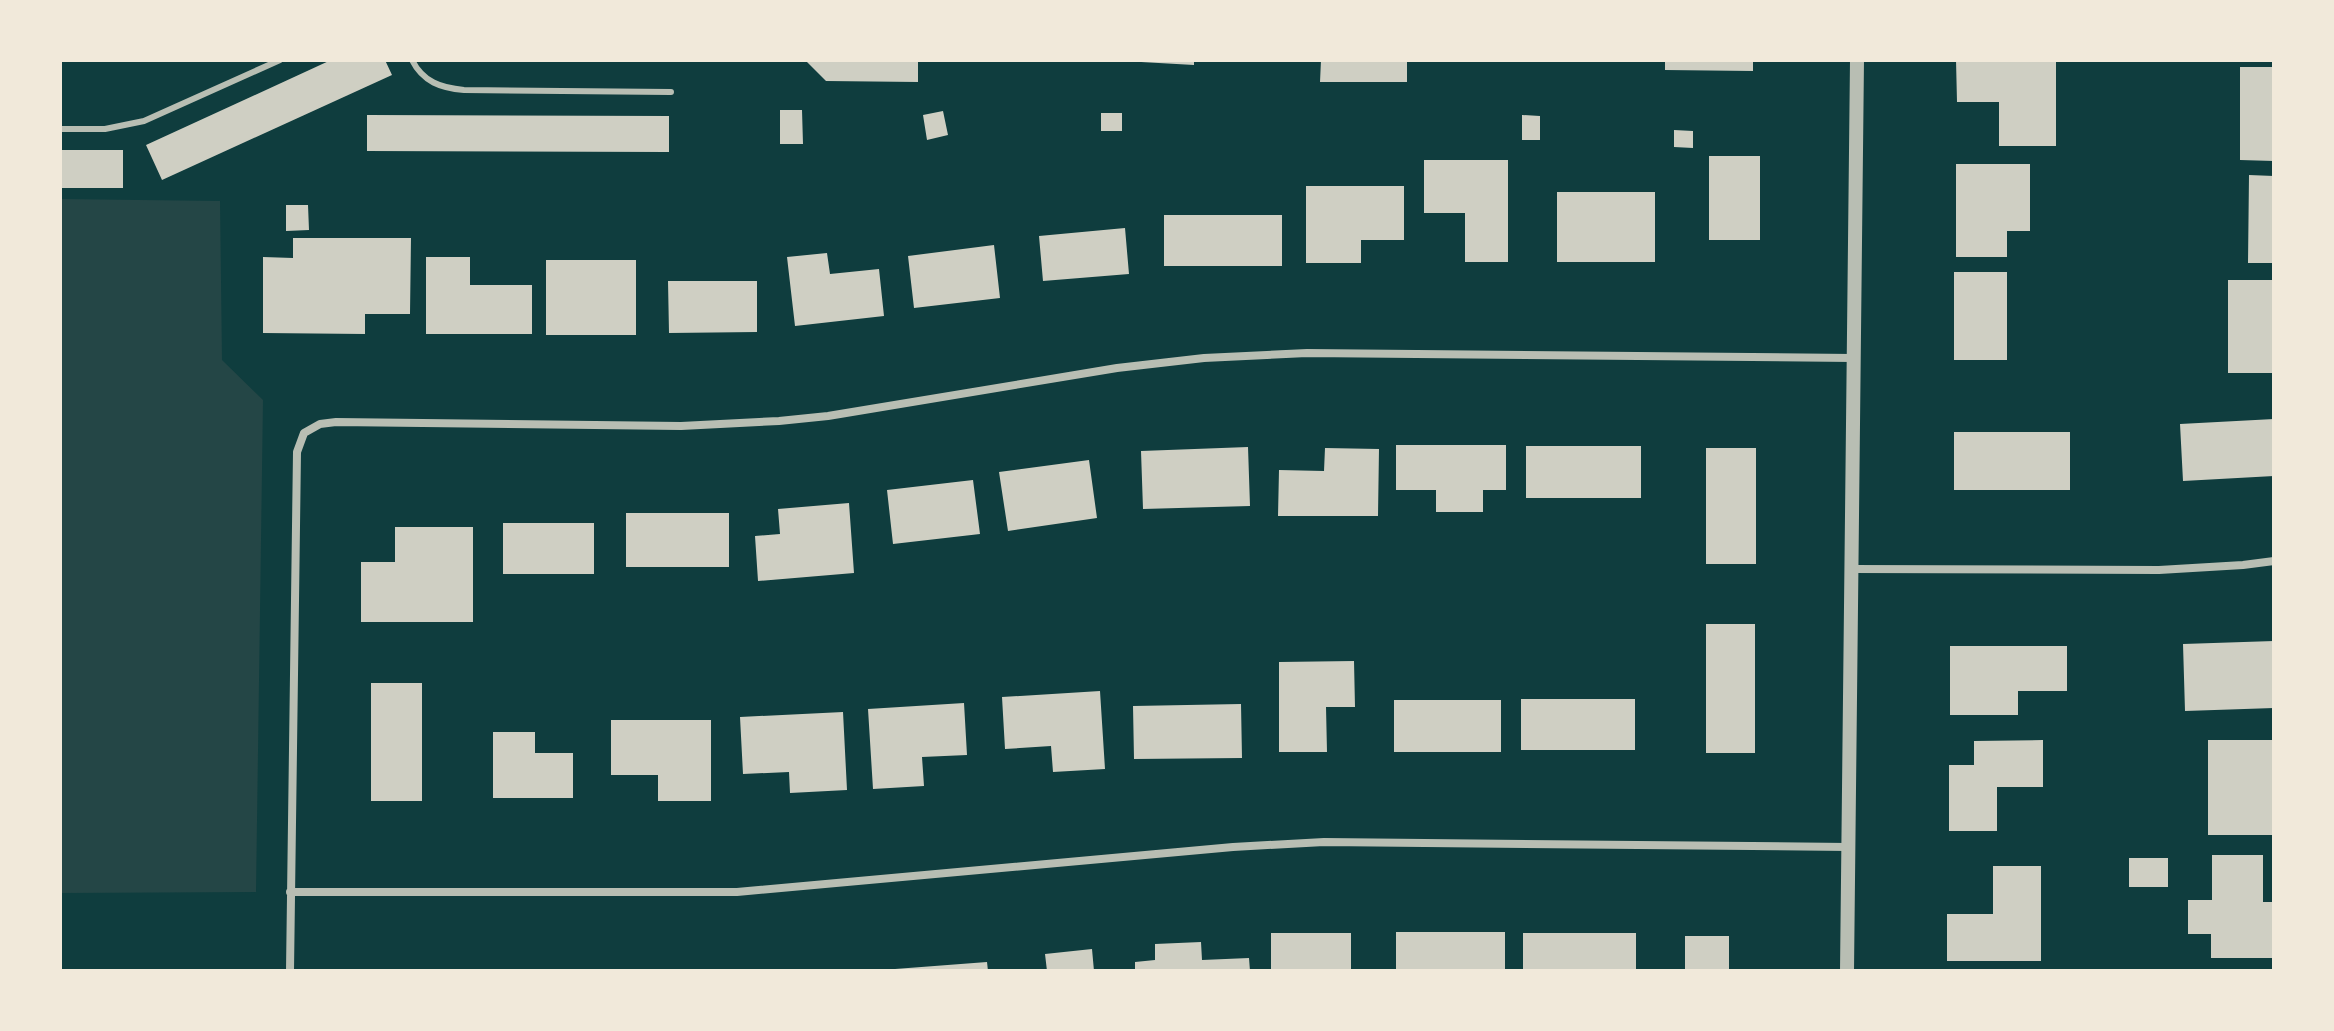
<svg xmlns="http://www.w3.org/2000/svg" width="2334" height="1031" viewBox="0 0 2334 1031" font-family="Arial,sans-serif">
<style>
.green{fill:#244646}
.building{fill:#cfcfc3}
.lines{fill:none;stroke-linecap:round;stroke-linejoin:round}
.service{stroke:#b8beb3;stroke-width:6}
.minor{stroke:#b8beb3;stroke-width:8}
.tertiary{stroke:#b8beb3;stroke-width:14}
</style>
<rect width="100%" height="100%" fill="#0f3d3e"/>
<path class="green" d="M60,199L220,201L222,360L263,400L256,892L60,893Z"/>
<path class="building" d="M331,60H385L392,75L162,180L146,145Z
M805,60H918V82L826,81Z
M1142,60H1194V65L1141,62Z
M1321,60H1407V82H1320Z
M1665,60H1753V71L1665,70Z
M1956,60H2056V146H1999V102H1957Z
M2240,67H2274V161L2240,160Z
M780,110H802L803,144H780Z
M943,111L948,135L927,140L923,115Z
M1101,113H1122V131H1101Z
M367,115L669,116V152L367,151Z
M1522,115L1540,116V140H1522Z
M1674,130L1693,131V148L1674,147Z
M60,150H123V188H60Z
M1709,156H1760V240H1709Z
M1424,160H1508V262H1465V213H1424Z
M1956,164H2030V231H2007V257H1956Z
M2249,175L2274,176V263H2248Z
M1306,186H1404V240H1361V263H1306Z
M1557,192H1655V262H1557Z
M286,205H308L309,230L286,231Z
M1164,215H1282V266H1164Z
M1125,228L1129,274L1043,281L1039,236Z
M293,238H411L410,314H365V334L263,333V257L293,258Z
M994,245L1000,298L914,308L908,256Z
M827,253L830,274L879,269L884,316L795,326L787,257Z
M426,257H470V285H532V334H426Z
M546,260H636V335H546Z
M1954,272H2007V360H1954Z
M2228,280H2274V373H2228Z
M668,281H757V332L669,333Z
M2274,419V476L2183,481L2180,424Z
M1954,432H2070V490H1954Z
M1396,445H1506V490H1483V512H1436V490H1396Z
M1526,446H1641V498H1526Z
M1248,447L1250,506L1143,509L1141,451Z
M1325,448L1379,449L1378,516H1278L1279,470L1324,471Z
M1706,448H1756V564H1706Z
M1089,460L1097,518L1008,531L999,472Z
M973,480L980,534L893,544L887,490Z
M849,503L854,573L758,581L755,536L780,534L778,509Z
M626,513H729V567H626Z
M503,523H594V574H503Z
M395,527H473V622H361V562H395Z
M1706,624H1755V753H1706Z
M2274,641V708L2185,711L2183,644Z
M1950,646H2067V691H2018V715H1950Z
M1354,661L1355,707H1326L1327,752H1279V662Z
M371,683H422V801H371Z
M1100,691L1105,769L1053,772L1051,746L1005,749L1002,697Z
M1521,699H1635V750H1521Z
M1394,700H1501V752H1394Z
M964,703L967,755L922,757L924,786L873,789L868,709Z
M1241,704L1242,758L1134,759L1133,706Z
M843,712L847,790L790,793L789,772L743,774L740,717Z
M611,720H711V801H658V775H611Z
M493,732H535V753H573V798H493Z
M2043,740V787H1997V831H1949V765H1974V741Z
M2208,740H2274V835H2208Z
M2212,855H2263V902H2274V958H2211V934H2188V900H2212Z
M2129,858H2168V887H2129Z
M1993,866H2041V961H1947V914H1993Z
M1396,932H1505V971H1396Z
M1271,933H1351V971H1271Z
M1523,933H1636V971H1523Z
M1685,936H1729V971H1685Z
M1201,942L1202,960L1249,958L1250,971H1135V962L1155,960V944Z
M1092,949L1094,971H1047L1045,954Z
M987,962L988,971H895V969Z"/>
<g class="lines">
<path class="service" d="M412,60C423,82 441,88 464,90L671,92
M60,129H105L144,121L280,60"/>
<path class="minor" d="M1851,569L2159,570L2243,565L2274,561
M290,892H737L1233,847L1324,842L1848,847
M290,971L297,452L304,433L320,424L336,422L681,426L779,421L828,416L1117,368L1204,358L1307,353L1853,358"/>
<path class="tertiary" d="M1847,971L1857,60"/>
</g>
<rect width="2334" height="1031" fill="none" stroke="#f1e9da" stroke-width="124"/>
</svg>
